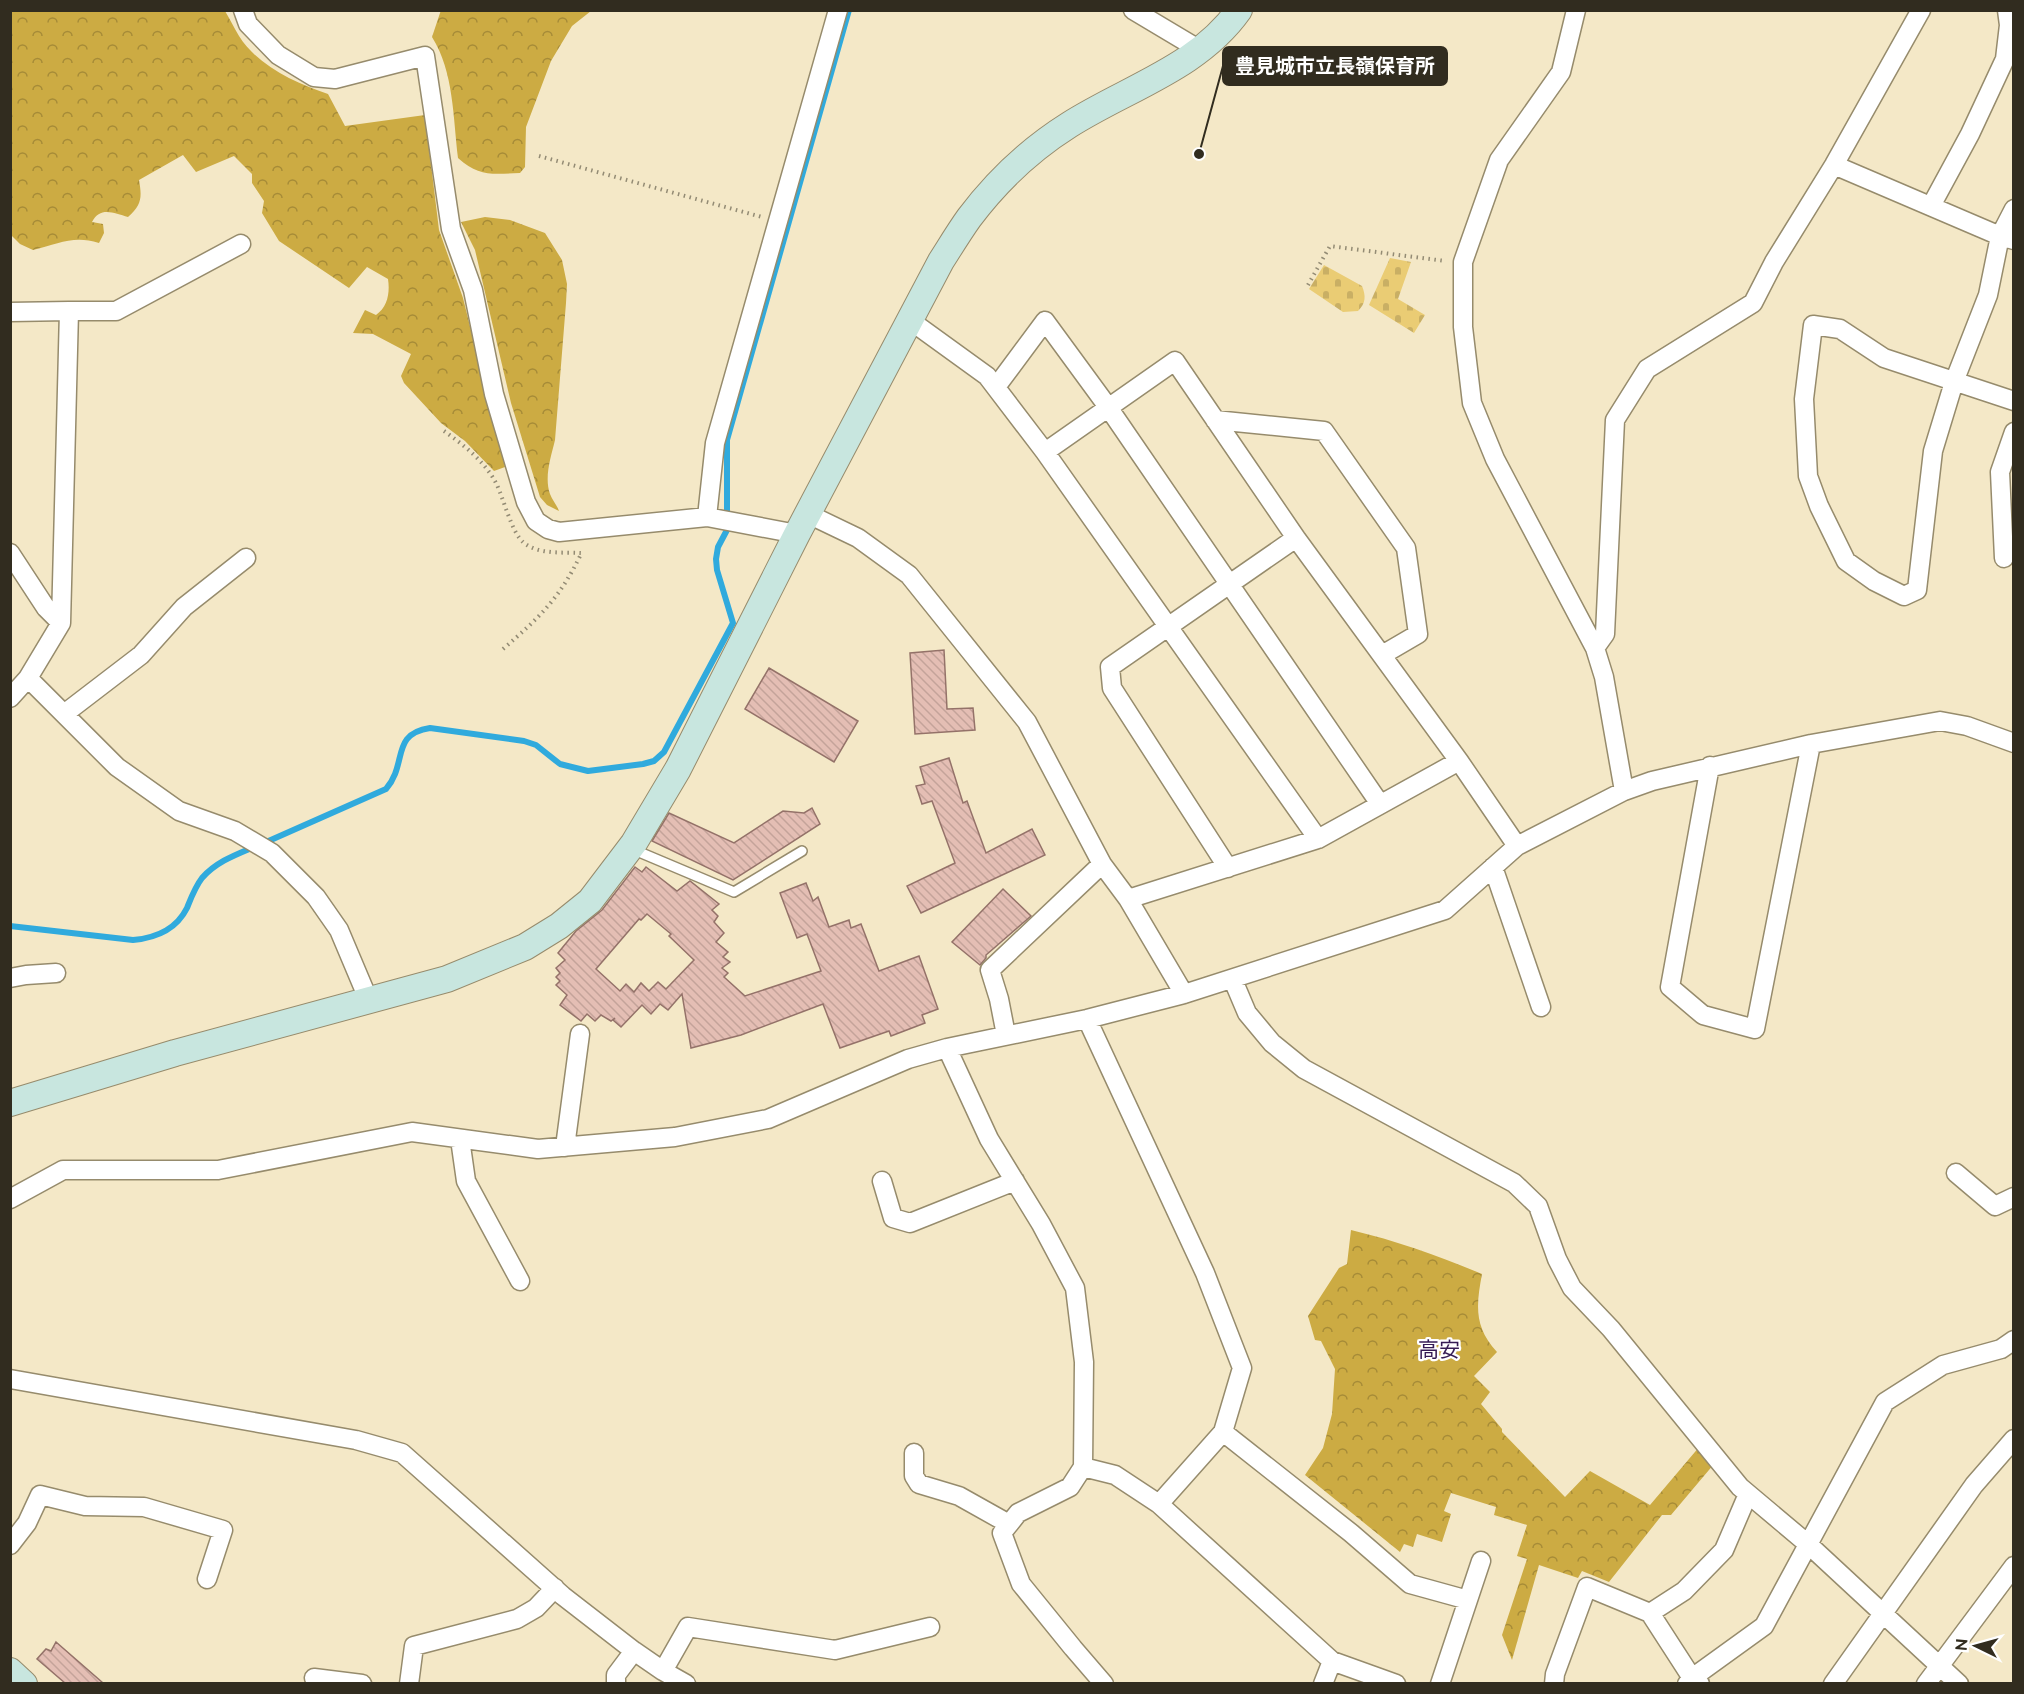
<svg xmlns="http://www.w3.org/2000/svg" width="2024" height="1694" viewBox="0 0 2024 1694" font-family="Raleway,'Noto Sans JP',sans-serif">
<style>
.forest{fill:url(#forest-crowns)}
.cemetery{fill:url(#cemetery-stones)}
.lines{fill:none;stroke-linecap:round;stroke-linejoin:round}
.stream{stroke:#30aadd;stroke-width:6}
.building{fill:url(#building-back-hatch);stroke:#947269;stroke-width:1.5;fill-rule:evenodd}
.lane-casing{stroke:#968b6c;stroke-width:12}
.street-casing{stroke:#968b6c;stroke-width:21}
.secondary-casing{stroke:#968b6c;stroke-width:28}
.path{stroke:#938b74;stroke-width:4;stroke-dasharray:1.5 4.5;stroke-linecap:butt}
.lane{stroke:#fff;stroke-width:9}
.street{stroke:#fff;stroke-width:18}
.secondary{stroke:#c8e6df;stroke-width:26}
.labels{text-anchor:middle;stroke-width:4.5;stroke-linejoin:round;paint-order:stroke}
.quarter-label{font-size:21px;fill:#351b54;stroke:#fff}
.leader{fill:none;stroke:#312c1f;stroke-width:2}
.callout-dot{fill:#312c1f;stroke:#fff;stroke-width:2}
.callout{fill:#312c1f;stroke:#312c1f;stroke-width:2}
.callout-label{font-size:20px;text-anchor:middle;font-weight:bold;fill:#fff}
</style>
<defs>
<pattern id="forest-crowns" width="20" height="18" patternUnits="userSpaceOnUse" patternTransform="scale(1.5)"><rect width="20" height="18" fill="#ccab43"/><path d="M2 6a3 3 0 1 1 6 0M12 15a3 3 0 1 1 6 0" fill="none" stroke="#a68b37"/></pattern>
<pattern id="cemetery-stones" width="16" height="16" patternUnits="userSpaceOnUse" patternTransform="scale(1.5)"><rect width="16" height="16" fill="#eacc74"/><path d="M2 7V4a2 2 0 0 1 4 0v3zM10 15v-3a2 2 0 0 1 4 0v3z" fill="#c9af64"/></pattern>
<pattern id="building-back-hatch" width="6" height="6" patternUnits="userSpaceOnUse" patternTransform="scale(1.5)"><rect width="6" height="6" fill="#e4beb4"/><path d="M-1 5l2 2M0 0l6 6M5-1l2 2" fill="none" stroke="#c4a39a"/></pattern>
</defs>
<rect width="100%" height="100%" fill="#f4e8c7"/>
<path class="forest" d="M441,10L591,11L572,26L551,61L526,127L525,167L520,173C492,174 479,177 458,158C453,118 454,72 432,37Z
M10,11H225C230,19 234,28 239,36C258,66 295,83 328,94L345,126L425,115L439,230L463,298L505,467L494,471L465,441L441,423L404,383L401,376L411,354L373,334L353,333L365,310L376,315C388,307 390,292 388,279L367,267L349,288L279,241L262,213L264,201L252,183V174L234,156L196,172L183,155L139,180C142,197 142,205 128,217C114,213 100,206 92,222L103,224L104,233L99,243C73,235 59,244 33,250L20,244L10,234Z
M485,217L510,220L545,233L562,260L567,284L566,303L555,440C551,457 544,477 550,494C552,500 557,505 559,511L547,505L540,497L511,403L475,250L461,222Z
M1351,1230C1397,1241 1439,1256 1482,1274C1476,1306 1474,1327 1497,1352L1474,1376L1490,1392L1481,1404L1502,1429V1432L1565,1497L1590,1471L1650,1505L1700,1446L1714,1464L1671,1515H1662L1609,1582L1582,1571L1578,1578L1539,1565L1512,1660L1502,1635L1527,1559L1517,1556L1527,1525L1494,1515L1496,1507L1451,1493L1444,1511L1451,1514L1442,1542L1417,1534L1413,1547L1404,1544L1400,1552L1305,1475L1323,1448L1332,1414L1335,1369L1321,1341L1315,1340L1308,1316L1339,1268L1347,1264Z"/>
<path class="cemetery" d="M1390,258L1411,262L1398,299L1425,315L1414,333L1369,305Z
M1324,265L1362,286C1366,296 1366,303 1358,311L1343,312L1309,289Z"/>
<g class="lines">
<path class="stream" d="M264,843L386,789C408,764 390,734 430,728L524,741L536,745L560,764L588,771L643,764L654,761L664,752L733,623L717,570L716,559L718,547L727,530V440L849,10
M10,926L133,940C156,938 176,930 187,908C191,898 195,887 202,878C216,862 235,855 254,847"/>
</g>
<path class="building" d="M944,650L947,709L973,708L975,730L915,734L910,653Z
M769,668L858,721L834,762L745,709Z
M949,758L963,803L967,801L986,853L1032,829L1045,855L921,913L907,886L955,863L932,801L922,804L916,786L925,784L920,767Z
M812,808L820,824L733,880L652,841L669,813L734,843L783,811L804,813Z
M635,867L642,872L646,867L677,891L690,881L719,904L712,910L718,916L714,922L724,933L716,942L728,952L723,957L730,962L722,968L728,973L724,977L745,996L821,971L807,934L797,938L780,893L806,883L813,901L818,897L829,927L849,920L851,928L861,924L879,971L919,956L938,1009L922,1015L925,1023L891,1036L889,1031L840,1048L823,1004L741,1035L691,1048L682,994L668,1010L660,1004L651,1014L642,1005L621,1027L613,1020L615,1018L611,1021L601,1015L595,1021L587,1014L581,1021L560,1005L567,995L556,985L560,981L556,977L560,973L556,968L565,960L558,953L576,931L602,910ZM647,914L671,934L669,936L694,960L666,989L658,982L649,991L641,983L634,992L626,984L620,991L596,969L639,919L641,920Z
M1003,889L1031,916L986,955V958L980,965L952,942Z
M56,1642L103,1683H65L37,1659L46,1649L51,1651Z"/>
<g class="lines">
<g class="lane-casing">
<path id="lane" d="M632,849L734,892L802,851"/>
</g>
<g class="street-casing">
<path id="street" d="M243,10L248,24L278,55L314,77L335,79L425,56L451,229L473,290L494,394L526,502L536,521L548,529L559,532L707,517L797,534
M1133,10L1200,50
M1576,10L1561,72L1499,160L1463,262V327L1472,403L1495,459L1595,648L1604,677L1624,791
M1834,165L2000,236L2014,240
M1931,206L1970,134L2005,59L2009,25L2007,10
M2014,209L2000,236L1988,295L1954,382L1933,451L1917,590L1904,596L1874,581L1846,561L1819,506L1808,476L1804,399L1813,325L1840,329L1884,358L2014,401
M241,244L116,311H69L61,623L28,678L117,767L179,811L235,831L272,853L316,897L339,930L369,1001
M10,312L69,311
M911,321L987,376L1045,452L1318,839
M996,387L1045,321L1108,407L1380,804
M1215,420L1324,431L1406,548L1418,634L1382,655
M1045,452L1175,361L1296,538L1459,761L1517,846
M808,514L858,538L909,575L1027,722L1102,864L1128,899L1184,994
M707,517L715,443L838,10
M10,553L46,608L61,623
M2004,558L2000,472L2014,432
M1595,648L1605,634L1615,420L1647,369L1753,303L1774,262L1834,165L1921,10
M10,698L28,678
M64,714L141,655L184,607L246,558
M1710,766L1670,987L1703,1015L1755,1029L1811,744
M1493,867L1541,1007
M1228,868L1112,688L1110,667L1296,538
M1128,899L1318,839L1459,761
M10,978L26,975L56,973
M1233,980L1247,1013L1272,1043L1304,1069L1514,1183L1538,1206L1557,1259L1572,1288L1611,1329L1740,1487L1809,1545L1959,1684
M1087,1019L1205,1273L1242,1368L1223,1432
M1006,1035L999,999L990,970L1102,864
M947,1048L989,1139L1041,1224L1075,1288L1084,1362L1083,1467L1070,1487L1018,1513L1002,1533L1021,1584L1073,1648L1104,1684
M460,1139L466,1181L520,1281
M565,1147L580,1034
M1956,1173L1995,1206L2014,1197
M882,1181L893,1218L910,1223L1015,1181
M10,1199L63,1170H218L412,1132L538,1149L675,1137L768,1119L908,1059L947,1048L1087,1019L1184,994L1445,910L1517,846L1624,791L1652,781L1811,744L1940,721L1967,726L2014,743
M10,1379L356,1440L402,1453L563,1596L634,1651L663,1671L686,1684
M914,1453V1476L919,1484L959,1496L1009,1524
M1083,1467L1115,1475L1159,1504
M10,1545L27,1523L40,1495L85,1506L144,1507L223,1530L207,1579
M1650,1613L1684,1591L1724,1550L1748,1494
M663,1671L688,1627L835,1650L930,1627
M314,1678L362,1684
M409,1684L414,1646L517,1619L536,1608L555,1588
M616,1684V1675L634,1651
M1323,1684L1332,1661
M1396,1684L1332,1661L1159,1504L1223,1432L1351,1533L1410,1584L1468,1600
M1440,1684L1481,1561
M1554,1684L1555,1674L1587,1587L1650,1613L1692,1678L1700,1684
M1687,1684L1692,1678L1764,1626L1885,1402L1943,1365L2001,1349L2014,1340
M1833,1684L1974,1485L2014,1439
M1926,1684L2014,1566"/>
</g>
<g class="secondary-casing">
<path id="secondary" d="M10,1103L175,1053L447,979L525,947L559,926L590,901L634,843L678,769L797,534L941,261C950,247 959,232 969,218C996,182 1031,149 1069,125C1127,88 1198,68 1239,10
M10,1671L24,1684"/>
</g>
<path class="path" d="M539,156L762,217
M1308,285L1330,246L1445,261
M444,431C464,445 485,462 496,483C504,499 511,531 523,542C538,555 563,552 581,553
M503,649C539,618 560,598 581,554"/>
<use href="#lane" class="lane"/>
<use href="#street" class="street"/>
<use href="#secondary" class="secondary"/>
</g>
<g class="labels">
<g class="quarter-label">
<text x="1439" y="1357">高安</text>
</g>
</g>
<path class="leader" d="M1199 154L1223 66"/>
<circle class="callout-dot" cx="1199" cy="154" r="6"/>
<rect class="callout" x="1223" y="47" width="224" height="38" rx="6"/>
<g class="callout-label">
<text x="1335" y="73">豊見城市立長嶺保育所</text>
</g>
<rect width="2024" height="1694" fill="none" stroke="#312c1f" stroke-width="24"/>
<g transform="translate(1976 1646) rotate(275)" stroke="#ffffff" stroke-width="4.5" paint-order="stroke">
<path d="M0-4.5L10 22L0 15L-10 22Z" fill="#312c1f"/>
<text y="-9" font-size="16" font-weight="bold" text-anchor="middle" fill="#312c1f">N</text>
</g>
</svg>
